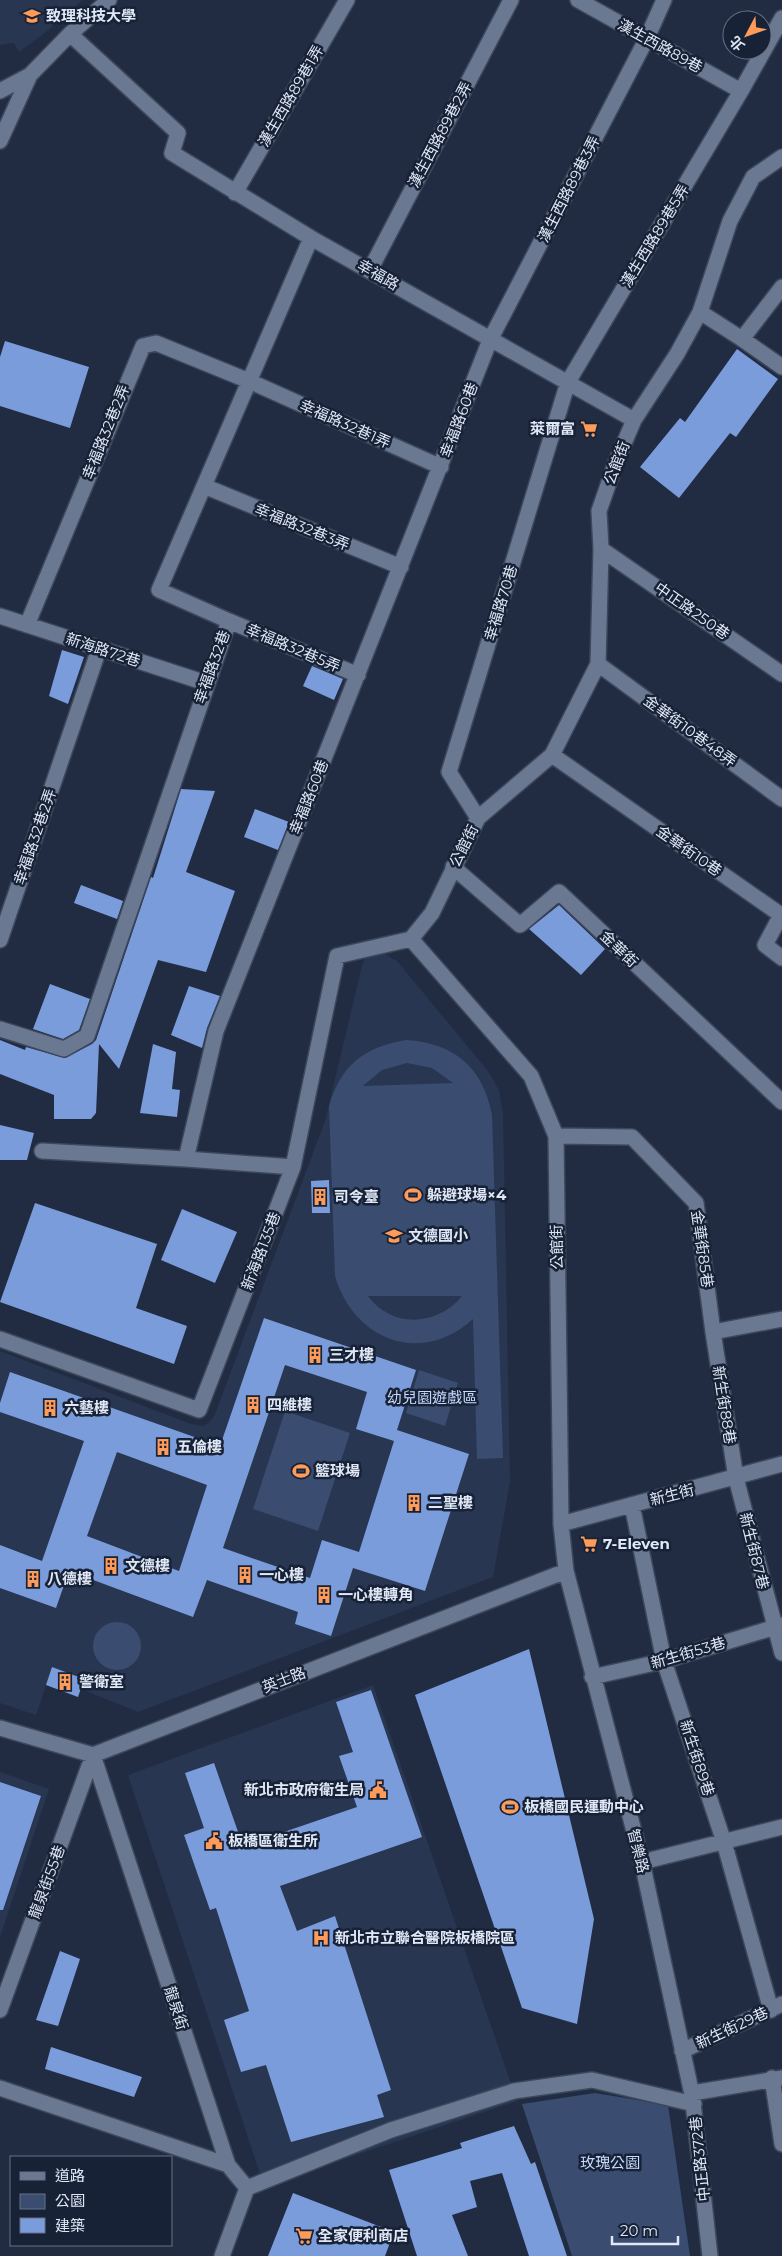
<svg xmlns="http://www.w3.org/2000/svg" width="782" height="2256" viewBox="0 0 782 2256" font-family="Montserrat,'Noto Sans TC',sans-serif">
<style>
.built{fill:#283651}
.green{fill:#3a4c6f;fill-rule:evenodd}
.building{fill:#7b9cdb;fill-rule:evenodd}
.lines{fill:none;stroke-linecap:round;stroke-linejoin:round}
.minor-casing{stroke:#3d475a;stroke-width:18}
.minor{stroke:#6a7891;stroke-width:15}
.labels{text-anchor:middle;stroke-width:5;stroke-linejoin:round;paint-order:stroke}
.poi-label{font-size:15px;font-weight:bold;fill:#e0e8f7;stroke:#172237;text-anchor:start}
.street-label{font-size:15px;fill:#e0e8f7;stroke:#172237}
.park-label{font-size:15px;fill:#c7d9fc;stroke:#172237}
</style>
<rect width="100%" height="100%" fill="#212c42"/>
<path class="built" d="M0,0H82L46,32L19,52L14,43L0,45Z
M376,949L397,961L488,1071L499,1090L503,1114L510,1482L493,1577L138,1712L81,1689L78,1697L46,1685L36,1715L0,1703V1351L191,1424L203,1426L210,1422L215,1414L325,1121L361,970L365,958Z
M373,1685L517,2101L264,2186L128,1775Z
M0,1772L49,1789L0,1937Z"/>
<path class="green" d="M406,1040C454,1043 483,1067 492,1115L503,1458L477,1459L473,1319C422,1366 354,1341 335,1276L329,1106C341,1065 364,1047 406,1040ZM407,1063L432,1068L453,1083L363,1086L382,1070ZM368,1296H462C438,1326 392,1329 368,1296Z
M419,1370L458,1383L445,1426L406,1413Z
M285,1411L350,1433L318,1531L253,1509Z
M93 1646a24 24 0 1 1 48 0a24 24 0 1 1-48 0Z
M595,2093L668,2105L690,2256H572L522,2104Z"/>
<path class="building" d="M5,341L89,367L70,428L0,406V357Z
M737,349L778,379L736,437L730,433L679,498L640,467L680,418L685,422Z
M62,650L84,657L68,704L49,696Z
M312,666L343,679L334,700L303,686Z
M181,789L215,791L186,872L235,891L206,972L158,960L119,1069L99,1044L96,1113L91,1119H54V1095L0,1074V1040L25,1050L26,1047L65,1058L92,1044L96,1040L151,877L153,878Z
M255,809L289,822L278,850L244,837Z
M81,885L123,901L117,919L74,903Z
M559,905L605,949L581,975L529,929Z
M50,984L90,999L79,1030L63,1039L33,1029Z
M189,986L220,996L207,1028L202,1048L171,1035Z
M153,1044L176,1052L172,1089L180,1090L177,1117L140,1113Z
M0,1125L34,1133L27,1160H0Z
M329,1180L330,1213H312L311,1181Z
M35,1203L157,1244L136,1308L187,1326L174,1364L0,1302Z
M182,1209L237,1232L215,1283L161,1260Z
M264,1318L416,1370L397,1430L469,1454L425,1591L353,1568L331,1636L295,1624L298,1612L207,1580L193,1617L69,1571L56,1608L0,1588V1545L42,1561L84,1441L0,1412V1403L10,1372L220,1446ZM285,1365L367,1392L356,1429L394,1441L359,1552L322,1540L310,1578L223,1548ZM117,1452L207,1485L179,1571L87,1536Z
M529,1649L594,1919L577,2024L522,2008L415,1695Z
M52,1667L84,1679L78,1697L46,1685Z
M371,1690L422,1837L280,1886L297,1931L335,1916L391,2090L377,2095L384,2117L291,2142L266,2065L241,2072L224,2020L249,2011L216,1908L210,1910L184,1835L204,1828L185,1773L214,1763L243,1846L357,1807L339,1756L353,1752L336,1702Z
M0,1782L41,1796L3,1910H0Z
M60,1951L80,1959L58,2026L36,2020Z
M51,2047L142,2077L134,2097L45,2069Z
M514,2126L531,2164L535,2162L567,2256H529L502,2173L470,2181L477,2207L452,2215L468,2256H417L389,2170L462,2148L460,2143Z
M293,2193L394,2232L385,2256H268Z"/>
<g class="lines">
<g class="minor-casing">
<path id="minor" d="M578,0L741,91
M70,34L178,133L172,153L311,238L634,420
M0,91L30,75
M0,141L30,75L70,34L109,0
M235,193L347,0
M370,270L511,0
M700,312L742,339L782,367
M742,339L782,287
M204,486L401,567
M601,549L782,674
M0,616L206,683
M229,621L358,675
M27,625L143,346L156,343L249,381L441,467
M598,664L782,799
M552,755L781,915L765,945L782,958
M478,818L449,772L568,382L741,91L782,18
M453,867L520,925L559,892L782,1102
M411,939L432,913L478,818L552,755L598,664L601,549L599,511L616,462L634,420L677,354L700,312L730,221L753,177L782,157
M0,940L99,649
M0,1029L64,1049L87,1036L229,621L159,590L311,238
M556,1136L632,1137L696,1203L713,1332L782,1319
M42,1151L186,1159
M293,1167L186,1159L216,1031L490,340L647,38L664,0
M713,1332L736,1478L782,1653
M0,1339L199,1410L293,1167L337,956L411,939
M632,1505L664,1661L724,1842L771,2010
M561,1524L782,1464
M592,1677L664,1661L782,1625
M0,1728L93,1755L566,1571
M93,1755L228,2165L247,2188L222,2256
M642,1862L782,1827
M0,2010L93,1755
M682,2051L782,2004
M772,2078L782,2144
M0,2088L228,2165
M247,2188L391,2130L514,2091L592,2080L694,2104L642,1862L566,1571L561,1524L556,1136L531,1076L411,939
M710,2256L692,2093L782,2078"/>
</g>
<use href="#minor" class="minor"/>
</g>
<defs>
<g id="university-bare" transform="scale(1.35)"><path d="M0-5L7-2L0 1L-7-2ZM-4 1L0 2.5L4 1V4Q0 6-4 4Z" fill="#fe9b59" stroke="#172237" stroke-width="2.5" paint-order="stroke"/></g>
<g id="supermarket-bare" transform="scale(1.35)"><path d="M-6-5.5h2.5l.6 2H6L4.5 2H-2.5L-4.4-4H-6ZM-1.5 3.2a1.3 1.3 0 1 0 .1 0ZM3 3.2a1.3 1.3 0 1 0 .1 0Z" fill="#fe9b59" stroke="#172237" stroke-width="2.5" paint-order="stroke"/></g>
<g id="stadium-bare" transform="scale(1.35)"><path d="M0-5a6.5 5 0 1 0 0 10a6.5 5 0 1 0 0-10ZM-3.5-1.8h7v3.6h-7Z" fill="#fe9b59" stroke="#172237" stroke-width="2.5" paint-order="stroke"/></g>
<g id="building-bare" transform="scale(1.35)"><path d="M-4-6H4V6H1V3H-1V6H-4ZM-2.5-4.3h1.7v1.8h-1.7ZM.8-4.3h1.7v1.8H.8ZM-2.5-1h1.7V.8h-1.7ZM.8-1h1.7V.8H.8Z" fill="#fe9b59" stroke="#172237" stroke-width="2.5" paint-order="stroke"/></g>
<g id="school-bare" transform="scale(1.35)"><path d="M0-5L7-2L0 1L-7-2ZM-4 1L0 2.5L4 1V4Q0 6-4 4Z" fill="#fe9b59" stroke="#172237" stroke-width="2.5" paint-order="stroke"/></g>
<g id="civic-bare" transform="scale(1.35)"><path d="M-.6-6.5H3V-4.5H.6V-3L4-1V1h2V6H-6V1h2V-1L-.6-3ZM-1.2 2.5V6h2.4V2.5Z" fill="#fe9b59" stroke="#172237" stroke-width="2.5" paint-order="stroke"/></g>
<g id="hospital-bare" transform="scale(1.35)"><path d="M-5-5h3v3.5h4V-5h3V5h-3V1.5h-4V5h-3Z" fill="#fe9b59" stroke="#172237" stroke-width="2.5" paint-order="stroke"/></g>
</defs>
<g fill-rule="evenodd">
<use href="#university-bare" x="32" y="16"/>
<use href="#supermarket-bare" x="589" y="429"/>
<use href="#stadium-bare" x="413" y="1195"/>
<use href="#building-bare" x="320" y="1197"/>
<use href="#school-bare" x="394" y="1236"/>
<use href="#building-bare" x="315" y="1355"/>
<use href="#building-bare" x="253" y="1405"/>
<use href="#building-bare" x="50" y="1408"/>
<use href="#building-bare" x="163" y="1447"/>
<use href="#stadium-bare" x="301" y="1471"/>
<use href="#building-bare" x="414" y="1503"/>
<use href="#supermarket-bare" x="589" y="1544"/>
<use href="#building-bare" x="111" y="1566"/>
<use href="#building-bare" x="245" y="1575"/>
<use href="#building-bare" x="33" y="1579"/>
<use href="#building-bare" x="324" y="1595"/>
<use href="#building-bare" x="65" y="1682"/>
<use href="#civic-bare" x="378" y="1790"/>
<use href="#stadium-bare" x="510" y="1807"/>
<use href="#civic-bare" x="214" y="1841"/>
<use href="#hospital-bare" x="321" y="1938"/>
<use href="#supermarket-bare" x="304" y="2236"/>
</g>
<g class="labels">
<g class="poi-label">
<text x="46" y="21">致理科技大學</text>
<text x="575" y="434" text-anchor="end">萊爾富</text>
<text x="427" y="1200">躲避球場×4</text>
<text x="334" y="1202">司令臺</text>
<text x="408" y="1241">文德國小</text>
<text x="329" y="1360">三才樓</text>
<text x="267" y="1410">四維樓</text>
<text x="64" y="1413">六藝樓</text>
<text x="177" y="1452">五倫樓</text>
<text x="315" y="1476">籃球場</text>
<text x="428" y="1508">二聖樓</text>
<text x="603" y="1549">7-Eleven</text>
<text x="125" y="1571">文德樓</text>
<text x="259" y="1580">一心樓</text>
<text x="47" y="1584">八德樓</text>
<text x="338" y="1600">一心樓轉角</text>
<text x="79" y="1687">警衛室</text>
<text x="364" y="1795" text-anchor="end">新北市政府衛生局</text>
<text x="524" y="1812">板橋國民運動中心</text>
<text x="228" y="1846">板橋區衛生所</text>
<text x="335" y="1943">新北市立聯合醫院板橋院區</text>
<text x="318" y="2241">全家便利商店</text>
</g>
<g class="street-label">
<text transform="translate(660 46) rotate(29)" y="5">漢生西路89巷</text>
<text transform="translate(291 96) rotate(-60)" y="5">漢生西路89巷1弄</text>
<text transform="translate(440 135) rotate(-62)" y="5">漢生西路89巷2弄</text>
<text transform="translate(569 189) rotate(-63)" y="5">漢生西路89巷3弄</text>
<text transform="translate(655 236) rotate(-59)" y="5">漢生西路89巷5弄</text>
<text transform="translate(378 275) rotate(30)" y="5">幸福路</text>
<text transform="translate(459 420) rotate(-69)" y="5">幸福路60巷</text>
<text transform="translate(345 424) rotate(24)" y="5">幸福路32巷1弄</text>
<text transform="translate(106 432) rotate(-68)" y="5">幸福路32巷2弄</text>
<text transform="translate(617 463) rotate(-69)" y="5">公館街</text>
<text transform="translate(302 527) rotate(22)" y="5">幸福路32巷3弄</text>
<text transform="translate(501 603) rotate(-73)" y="5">幸福路70巷</text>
<text transform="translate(692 611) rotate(35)" y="5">中正路250巷</text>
<text transform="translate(293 648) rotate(23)" y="5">幸福路32巷5弄</text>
<text transform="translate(103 650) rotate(18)" y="5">新海路72巷</text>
<text transform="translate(212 667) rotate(-70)" y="5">幸福路32巷</text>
<text transform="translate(690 731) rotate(36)" y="5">金華街10巷48弄</text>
<text transform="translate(309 797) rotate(-68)" y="5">幸福路60巷</text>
<text transform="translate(35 837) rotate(-71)" y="5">幸福路32巷2弄</text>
<text transform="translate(464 846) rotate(-63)" y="5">公館街</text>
<text transform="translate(689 851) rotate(35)" y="5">金華街10巷</text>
<text transform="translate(619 949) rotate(44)" y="5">金華街</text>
<text transform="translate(557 1247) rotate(-91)" y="5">公館街</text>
<text transform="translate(702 1249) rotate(82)" y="5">金華街85巷</text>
<text transform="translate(261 1251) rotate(-69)" y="5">新海路135巷</text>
<text transform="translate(724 1405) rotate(81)" y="5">新生街88巷</text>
<text transform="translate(672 1495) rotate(-14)" y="5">新生街</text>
<text transform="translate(754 1551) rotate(76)" y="5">新生街87巷</text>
<text transform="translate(688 1653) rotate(-16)" y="5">新生街53巷</text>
<text transform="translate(284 1680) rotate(-21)" y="5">英士路</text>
<text transform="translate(697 1758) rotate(72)" y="5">新生街89巷</text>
<text transform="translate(638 1851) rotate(76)" y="5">智樂路</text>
<text transform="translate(47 1882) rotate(-70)" y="5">龍泉街55巷</text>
<text transform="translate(176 2008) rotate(72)" y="5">龍泉街</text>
<text transform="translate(732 2028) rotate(-25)" y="5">新生街29巷</text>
<text transform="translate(700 2159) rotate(-96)" y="5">中正路372巷</text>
</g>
<g class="park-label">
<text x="432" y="1403">幼兒園遊戲區</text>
<text x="610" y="2168">玫瑰公園</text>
</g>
</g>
<rect x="10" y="2156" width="162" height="90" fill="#172237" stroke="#677184"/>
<rect x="20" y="2172" width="25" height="8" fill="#6a7891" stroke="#677184"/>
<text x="55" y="2181" font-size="15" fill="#e0e8f7">道路</text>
<rect x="20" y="2194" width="25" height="15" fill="#3a4c6f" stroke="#677184"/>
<text x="55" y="2206" font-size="15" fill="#e0e8f7">公園</text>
<rect x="20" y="2218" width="25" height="15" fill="#7b9cdb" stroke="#677184"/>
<text x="55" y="2231" font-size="15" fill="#e0e8f7">建築</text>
<g transform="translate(747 35) rotate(229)"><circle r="24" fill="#172237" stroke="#677184"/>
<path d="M0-4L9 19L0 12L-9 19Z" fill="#fe9b59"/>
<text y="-8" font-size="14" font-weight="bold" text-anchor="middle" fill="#e0e8f7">北</text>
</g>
<path d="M612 2236v8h66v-8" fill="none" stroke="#e0e8f7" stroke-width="2.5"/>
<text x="620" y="2236" font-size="15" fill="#e0e8f7" stroke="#172237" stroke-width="4" paint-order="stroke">20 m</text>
</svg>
